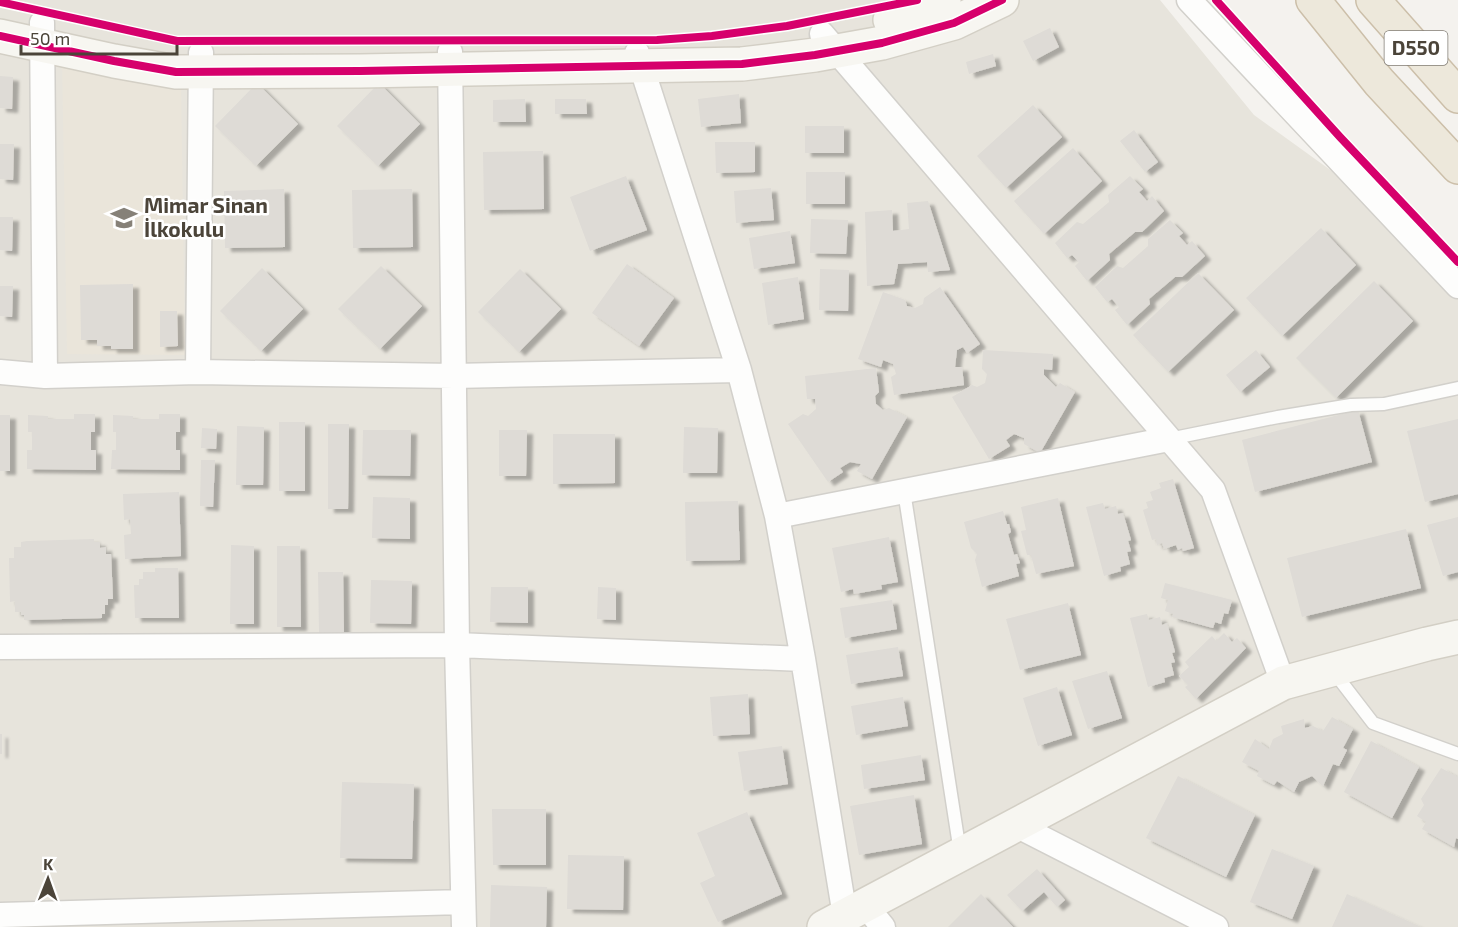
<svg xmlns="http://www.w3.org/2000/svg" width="1458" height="927" viewBox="0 0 1458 927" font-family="'Exo 2',sans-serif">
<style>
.residential{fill:#e7e4dc}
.education{fill:#eae5da}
.building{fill:#dedbd6;filter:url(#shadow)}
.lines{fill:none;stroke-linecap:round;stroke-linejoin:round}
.lane-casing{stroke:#d2d0cb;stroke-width:15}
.street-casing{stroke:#d2d0cb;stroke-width:27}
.secondary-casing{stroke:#d3cfc5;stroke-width:36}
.highway-casing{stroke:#ccbfa9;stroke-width:36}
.lane{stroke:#fdfdfc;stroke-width:12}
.street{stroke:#fdfdfc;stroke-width:24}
.secondary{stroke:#f7f6f1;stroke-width:33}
.highway{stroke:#ede8db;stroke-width:33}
.cycleway-casing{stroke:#fff;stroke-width:11}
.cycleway{stroke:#d6006c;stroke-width:8}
.labels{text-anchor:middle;stroke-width:5;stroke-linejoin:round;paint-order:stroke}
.shield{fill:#fff;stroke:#817c74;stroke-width:1.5}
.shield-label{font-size:20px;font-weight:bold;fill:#4b4439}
.poi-label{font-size:21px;font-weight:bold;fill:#4b4439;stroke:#fff;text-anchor:start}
</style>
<defs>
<filter id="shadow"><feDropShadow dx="6" dy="4" stdDeviation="1.5" flood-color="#0004"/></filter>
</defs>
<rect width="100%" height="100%" fill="#f4f2ee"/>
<path class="residential" d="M0,0H1160L1254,115L1458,262V927H0Z"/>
<path class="education" d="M62,59L181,82L185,355L67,354Z"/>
<path class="building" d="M1050,28L1059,47L1033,61L1023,41Z
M993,54L996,66L969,74L966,62Z
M0,76L13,77L12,109L0,108Z
M257,83L298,124L256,166L215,126Z
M379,83L420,124L378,166L337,126Z
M739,94L741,123L701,127L698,99Z
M525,99L526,122H493V100Z
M555,99H586L587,114H555Z
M1033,105L1062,137L1006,188L977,156Z
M805,126H844V153H805Z
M1134,130L1158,162L1145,172L1120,141Z
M715,142H755V172L716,173Z
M0,144H14L13,180L0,179Z
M1073,148L1102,181L1044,234L1014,201Z
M543,151L544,209L484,210L483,152Z
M806,172H845V204H806Z
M626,176L647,230L590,251L570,197Z
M1130,176L1143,189L1139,192L1147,201L1152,196L1164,211L1142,232H1135L1109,254L1110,260L1087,281L1075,266L1079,262L1072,255L1067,258L1055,243L1077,222L1083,224L1109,202L1108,195Z
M771,188L774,220L736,223L734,191Z
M284,189L285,247L225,248L224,191Z
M412,189L413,247L353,248L352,190Z
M928,201L950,270L928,272L927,262L898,264L894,284L867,286L865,212L892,210L893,231L909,229L907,203Z
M0,217H13L12,251L0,250Z
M811,219L848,220L846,254L810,253Z
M1170,220L1183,233L1179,236L1187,245L1192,241L1205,256L1182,277H1175L1149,299L1150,304L1127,325L1115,310L1119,307L1112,299L1107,302L1095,287L1117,266L1123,268L1148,246V239Z
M1321,228L1356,265L1282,336L1246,298Z
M790,231L795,263L754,269L749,238Z
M627,264L674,298L639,346L592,313Z
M381,266L422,306L380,349L338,309Z
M262,268L303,309L261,351L220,311Z
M520,269L561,309L519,352L478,312Z
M820,269L849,270L848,311L819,310Z
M1198,273L1234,310L1168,372L1133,335Z
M798,277L804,319L768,325L762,283Z
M1374,281L1413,321L1336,398L1296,358Z
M133,284V349H111V346H97V340H81L80,285Z
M0,286H13L12,317L0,316Z
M940,287L980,344L967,353L963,347L957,350L955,367H962L964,385L894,395L891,377L896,374L893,364L883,360L881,367L858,359L883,292L905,300L907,306L915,308L923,304L924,298Z
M160,311H177L178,346L160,347Z
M983,350L1053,354L1052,370L1044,369V375L1056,387L1060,383L1075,392L1040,453L1024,444V438L1014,434L1006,440L1010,446L989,459L952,397L972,385L977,387L985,383L987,374L982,369Z
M1256,350L1270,367L1240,392L1226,375Z
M876,368L879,392L875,396L876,404L883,410L889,408L907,417L872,479L857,471L861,464L850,462L840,468L843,472L828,482L788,424L803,414L808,416L816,409L815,399H807L805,376Z
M1358,410L1372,462L1255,492L1242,440Z
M74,414H95V432H91V450H96V470L27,469V450H32V432H28V415L48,416V419H74Z
M159,414H180V432H176V450H180V470L111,469L112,450H116V432H113V415L133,416V419H159Z
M0,415H10V471H0Z
M1458,419V494L1425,502L1407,431Z
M279,422H305V491H279Z
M328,424H349L348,509H328Z
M237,426L264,427L263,485H236Z
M684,427L718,428L717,473H683Z
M202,428L217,429L216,449L201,448Z
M363,430H411L410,476L362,475Z
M499,430H527L526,476H499Z
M553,434H615V483L553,484Z
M201,460H215L213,507L200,506Z
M1173,479L1194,548L1183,551L1182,548L1178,550L1176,545L1164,549L1162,543L1157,545L1156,539L1152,540L1143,510L1148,508L1146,502L1153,500L1150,492L1161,488L1159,483Z
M179,492L181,556L125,559L124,535L131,534L130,519L124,520L123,494Z
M373,497L410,498V539L372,538Z
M1058,498L1074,566L1036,574L1031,555H1027L1021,531L1026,530L1021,507Z
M738,501L740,560L686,561L685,502Z
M1103,503L1105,509L1116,506L1118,514L1123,513L1131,540L1128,541L1131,551L1127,552L1130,564L1120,567L1121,571L1104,576L1086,507Z
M1003,511L1007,524H1009L1011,532L1008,534L1014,555L1017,554L1020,563L1016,564L1019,576L982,587L975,560L977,554L971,548L964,522Z
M1458,517V572L1443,576L1427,525Z
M1406,529L1421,588L1302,617L1287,558Z
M889,537L898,582L881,585L882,589L854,594L853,589L841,592L832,548Z
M94,539V542H100V548L106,547V554H111L113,599H108V605H105V614H102V618L24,620V615H21V612H15V601L10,602L9,558H14V547H21V542L27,541Z
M231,545L254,546V624H230Z
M277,546H300L301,627H277Z
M155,568H178L179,618H135L134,585H139V579H143V572H155Z
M318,572H343L344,633H319Z
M371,580L412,581L411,624L370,623Z
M1165,583L1232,600L1228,614L1224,613L1221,624L1215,622L1213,628L1172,617L1173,614L1165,611L1168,600L1161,598Z
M491,587H528V623L490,622Z
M598,587L616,588V620L597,619Z
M892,600L897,629L845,638L840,608Z
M1068,603L1081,655L1020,670L1006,619Z
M1147,614L1149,620L1160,617L1162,625L1167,623L1175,652L1172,653L1175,662L1171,663L1174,675L1164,678L1165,682L1148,687L1130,618Z
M1224,633L1232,642L1237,638L1246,648L1196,699L1185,687L1188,685L1179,676L1189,667L1185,662L1212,636L1216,641Z
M898,647L903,676L851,684L846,655Z
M1107,671L1122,718L1088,729L1072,681Z
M1057,687L1072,735L1038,746L1023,698Z
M748,694L750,734L713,736L710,697Z
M903,697L908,726L856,735L851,706Z
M1332,717L1353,729L1343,748L1347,750L1339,766L1333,764L1323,786L1312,776L1299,782L1294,792L1277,781L1274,785L1257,776L1259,771L1242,762L1255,739L1269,749L1273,739L1283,734L1281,726L1304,719L1305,728L1313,726L1323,731Z
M0,734H2V754H0Z
M1371,741L1419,767L1392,818L1344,792Z
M782,746L788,784L744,791L738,752Z
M921,755L925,780L864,789L861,765Z
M1441,768L1458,777V839L1456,838L1454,847L1422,829L1426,822L1417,816L1424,805L1421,799Z
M1178,776L1255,815L1226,877L1146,838Z
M342,782L414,784L412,859L340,858Z
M914,795L922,844L859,855L850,806Z
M492,809H546V865H493Z
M747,812L782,894L718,922L700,883L715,876L697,833Z
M1272,849L1314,866L1292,919L1250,902Z
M568,855L624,856L623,910L567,909Z
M1037,869L1065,900L1057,907L1044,892L1022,911L1007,895Z
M491,885L547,887L546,927H490Z
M981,894L1013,927H948Z
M1347,894L1421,927H1332Z"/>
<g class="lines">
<g class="lane-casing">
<path id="lane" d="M1169,439L1278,417L1351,405L1384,404L1458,388
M904,491L960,852
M1333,671L1373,723L1458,754"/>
</g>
<g class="street-casing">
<path id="street" d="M1189,0L1458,286
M42,23L45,376
M822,34L1213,490L1283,683
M450,52L457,645L464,927
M637,53L739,370L777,516L803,659L845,916
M0,372L45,376L198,372L454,376L739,370
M198,372L201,53
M777,516L1169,439
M0,647L457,645L803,659
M1016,825L1216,927
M865,905L883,927
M0,915L463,902"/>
</g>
<g class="secondary-casing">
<path id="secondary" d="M890,20L907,16L944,0
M0,36L114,61L176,72L360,71L742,64L815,55L882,43L954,23L1002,0
M824,927L1283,683L1427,644L1458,637"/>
</g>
<g class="highway-casing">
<path id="highway" d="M1313,0L1379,82L1458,167
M1373,0L1458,96"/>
</g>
<use href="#lane" class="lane"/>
<use href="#street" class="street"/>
<use href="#secondary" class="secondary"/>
<use href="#highway" class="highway"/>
<g class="cycleway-casing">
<path id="cycleway" d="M1216,0L1340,137L1458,262
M0,2L177,41L657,40L712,36L787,26L917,0
M0,36L114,61L176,72L360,71L742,64L815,55L882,43L954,23L1002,0"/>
</g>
<use href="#cycleway" class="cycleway"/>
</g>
<defs>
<g id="school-bare" transform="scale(2.07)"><path d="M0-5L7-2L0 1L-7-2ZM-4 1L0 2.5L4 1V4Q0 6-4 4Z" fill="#868178" stroke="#fff" stroke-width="2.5" paint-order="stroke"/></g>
</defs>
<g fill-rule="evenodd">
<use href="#school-bare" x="124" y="218"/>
</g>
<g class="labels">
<rect class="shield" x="1384.5" y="31" width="63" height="34" rx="4.5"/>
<g class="shield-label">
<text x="1416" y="55">D550</text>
</g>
<g class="poi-label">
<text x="144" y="213">Mimar Sinan<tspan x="144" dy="24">İlkokulu</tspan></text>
</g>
</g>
<g transform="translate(48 879) rotate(1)" stroke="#ffffff" stroke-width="4.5" paint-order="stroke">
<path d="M0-4.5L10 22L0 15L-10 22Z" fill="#4b4439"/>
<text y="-9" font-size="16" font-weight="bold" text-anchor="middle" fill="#4b4439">K</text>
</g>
<path d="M21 45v9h156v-9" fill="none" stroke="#4b4439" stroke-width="3"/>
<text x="30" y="45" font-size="18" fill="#4b4439" stroke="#ffffff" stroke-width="4.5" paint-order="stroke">50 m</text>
</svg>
